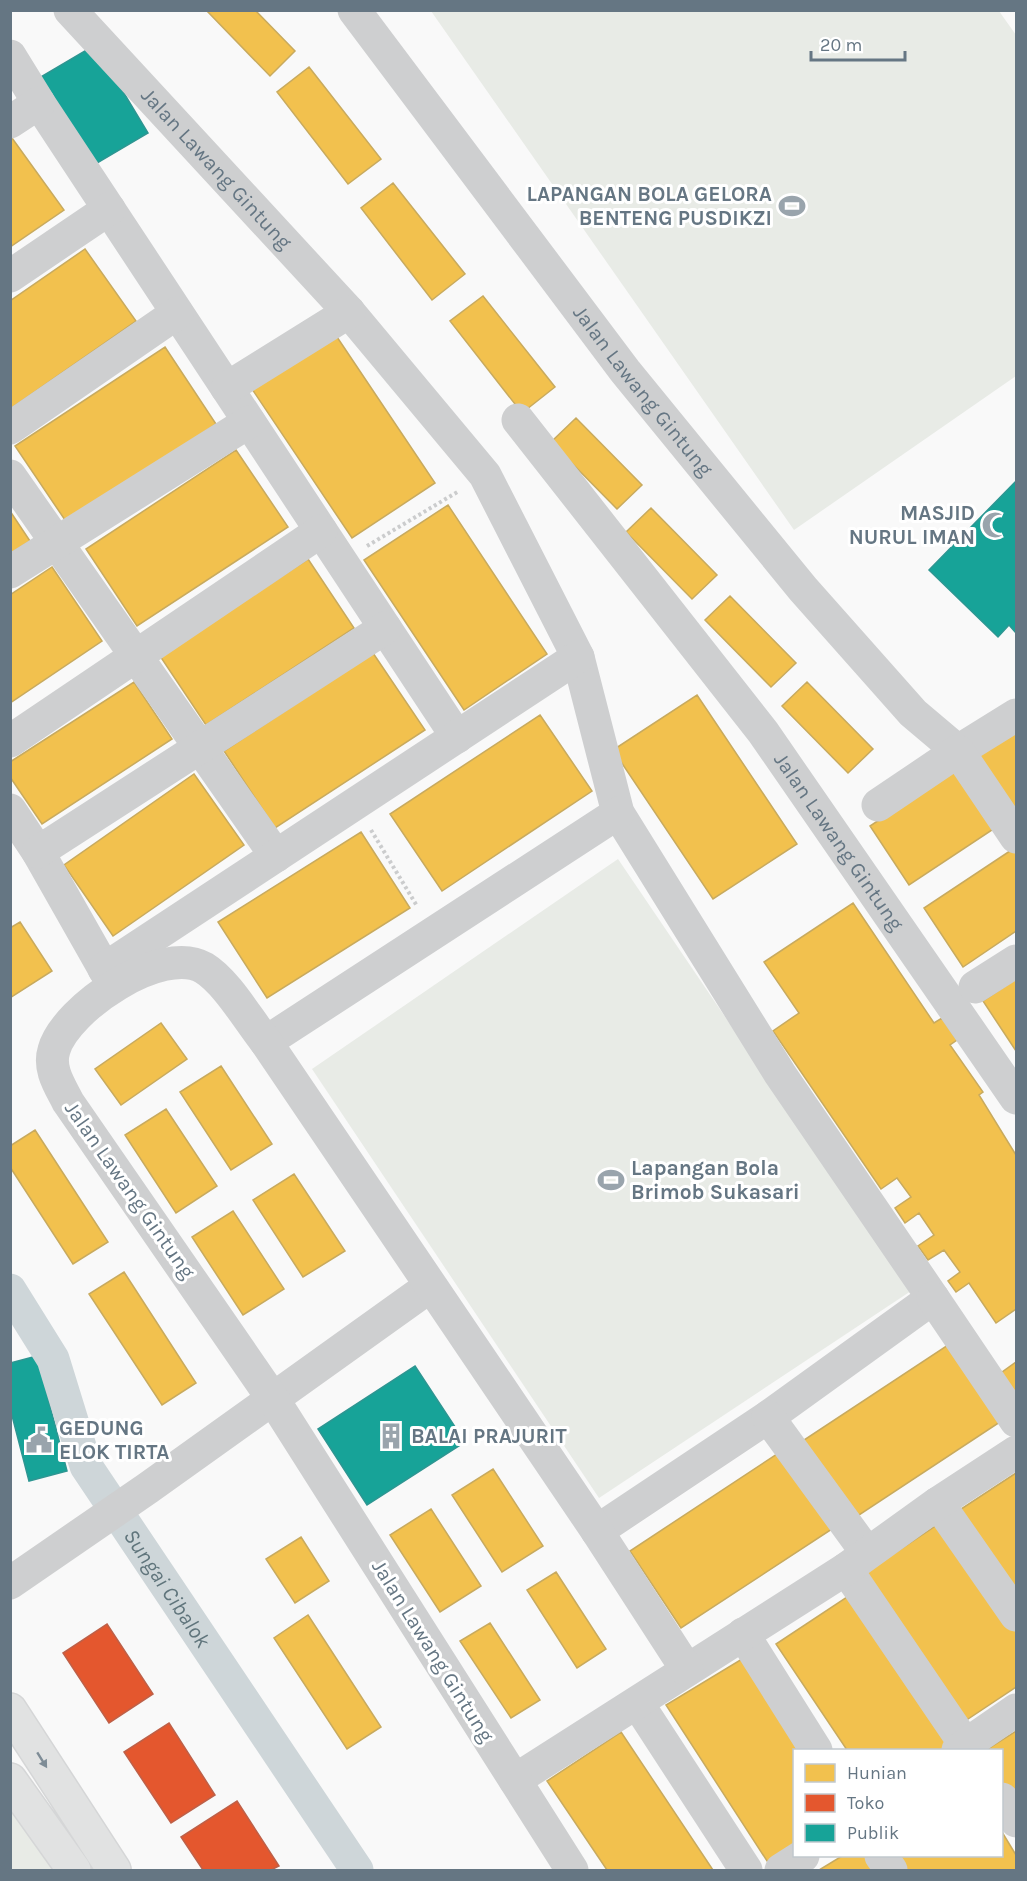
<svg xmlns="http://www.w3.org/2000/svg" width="1027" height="1881" viewBox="0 0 1027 1881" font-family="Karla,sans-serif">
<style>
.green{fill:#e8ebe6}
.homes{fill:#f2c14e;stroke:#c8aa5e;stroke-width:1.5}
.shops{fill:#e4572e;stroke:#be6048;stroke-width:1.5}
.public{fill:#17a398;stroke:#2e9692;stroke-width:1.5}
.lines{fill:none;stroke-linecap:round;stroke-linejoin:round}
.canal{stroke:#ced6d9;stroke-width:33}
.primary-casing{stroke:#d5d6d7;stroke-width:36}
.path{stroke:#cbcccd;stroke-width:4;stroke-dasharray:3 3;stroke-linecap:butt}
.minor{stroke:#cecfd0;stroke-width:33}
.primary{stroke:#e1e2e2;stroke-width:33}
.oneway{fill:#7e8c96}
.labels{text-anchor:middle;stroke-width:6;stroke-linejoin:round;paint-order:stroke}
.street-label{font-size:21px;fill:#657683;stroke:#fff}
.poi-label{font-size:21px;font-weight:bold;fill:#657683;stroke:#fff;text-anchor:start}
.water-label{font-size:22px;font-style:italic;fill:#60757c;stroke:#fff}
</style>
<rect width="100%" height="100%" fill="#f9f9f9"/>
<path class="green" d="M431,11H999L1016,35V376L794,530Z
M618,859L911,1291L599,1498L312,1069Z
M10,1804L65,1841L98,1843L120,1870H11Z"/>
<path class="homes" d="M206,10H255L295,51L270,76Z
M309,67L381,159L348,184L277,92Z
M12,138L64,210L10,247V140Z
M393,183L465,274L432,300L361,208Z
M85,249L136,321L10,409V301Z
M483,296L555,387L522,413L450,321Z
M335,334L435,483L352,538L252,389Z
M165,347L216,424L67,523L15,446Z
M576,418L642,485L617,509L551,442Z
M236,450L288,527L137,626L86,549Z
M448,505L547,654L464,710L364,560Z
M651,508L717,575L692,599L626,532Z
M10,511L30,541L10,554Z
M308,559L354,628L206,725L160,656Z
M52,567L102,641L10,703V595Z
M730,596L796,663L771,687L705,620Z
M373,653L425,730L275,828L224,751Z
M134,682L172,739L42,824L10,777V762Z
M807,682L873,749L848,773L782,706Z
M697,695L797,844L713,899L613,750Z
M540,715L592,791L442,891L390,814Z
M1016,731V816L976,758Z
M962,765L1001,824L909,885L870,826Z
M194,774L244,845L113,936L64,865Z
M361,832L410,908L267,998L218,922Z
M1016,847V931L963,967L924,908Z
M853,903L934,1023L942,1018L957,1040L950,1045L983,1092L979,1095L1016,1155V1309L996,1323L969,1283L956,1292L948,1281L960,1272L944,1250L928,1260L918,1246L934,1235L919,1213L905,1223L895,1208L911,1197L897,1178L881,1189L773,1031L799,1013L764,962Z
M20,922L52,971L10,998V928Z
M1016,979V1051L983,1001Z
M161,1023L187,1059L121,1105L95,1069Z
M221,1066L272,1144L231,1170L180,1092Z
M166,1109L217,1186L176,1213L125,1135Z
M35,1130L108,1242L73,1264L10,1167V1146Z
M294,1174L345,1251L303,1277L253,1200Z
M233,1211L284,1289L243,1315L192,1237Z
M124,1272L196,1383L162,1405L89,1294Z
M951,1343L1003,1420L853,1519L801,1442Z
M1016,1362V1402L998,1375Z
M780,1452L832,1529L681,1628L630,1551Z
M493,1469L543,1546L502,1572L452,1495Z
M1016,1473V1598L958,1511Z
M431,1509L481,1586L440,1612L390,1535Z
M946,1519L1016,1624V1687L962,1723L863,1574Z
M301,1537L329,1581L295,1603L266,1559Z
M556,1572L606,1649L577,1668L527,1590Z
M850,1595L950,1746L943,1750H847L776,1644Z
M308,1615L381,1727L347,1749L274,1638Z
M490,1623L540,1700L511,1718L460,1641Z
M742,1659L803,1750H794V1846L769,1864L666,1705Z
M1016,1731V1805L1002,1782V1750H986Z
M621,1732L713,1870H607L547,1781Z
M1002,1832L1016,1855V1870H906L896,1856H1002Z
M842,1856H865L875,1870H819Z"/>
<path class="shops" d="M107,1624L153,1694L109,1723L63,1653Z
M169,1723L215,1795L171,1823L124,1752Z
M237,1801L279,1866L271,1870H203L181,1837Z"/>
<path class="public" d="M95,45L148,133L92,166L39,78Z
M1016,481V633L1009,625L998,637L929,570Z
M37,1356L67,1471L29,1481L10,1408V1363Z
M415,1366L465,1442L367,1505L318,1429Z"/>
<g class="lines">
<path class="canal" id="s1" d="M10,1290L53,1359L86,1466L357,1870"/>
<g class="primary-casing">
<path id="primary" d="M10,1710L114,1870
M10,1780L74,1870"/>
</g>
<path class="path" d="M367,546L459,491
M371,830L417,906"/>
<g class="minor">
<path id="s2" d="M70,10L349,312L485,475L578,657L618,813L780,1074L933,1298L768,1417L597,1531"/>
<path id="s3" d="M354,10L625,371L803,589L913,713L958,751L1016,715"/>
<path d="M10,56L39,103L457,737"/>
<path d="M10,122L39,103"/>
<path d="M10,276L109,209"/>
<path d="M227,388L349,312"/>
<path id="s4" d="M518,420L763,732L1016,1098"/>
<path d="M10,428L177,313"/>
<path d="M10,476L276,856"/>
<path d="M10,572L249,422"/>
<path d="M10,741L321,531"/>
<path d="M878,805L958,751L1016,837"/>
<path d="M10,810L38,852L114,986"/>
<path d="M38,852L385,628"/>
<path d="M104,969L578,657"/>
<path d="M975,987L1016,961"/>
<path d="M266,1042L618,813"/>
<path d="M933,1298L1016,1421"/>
<path d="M768,1417L867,1553"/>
<path d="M938,1503L1016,1615"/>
<path d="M846,1569L969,1750"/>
<path d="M10,1583L148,1488L429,1287"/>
<path d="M743,1634L816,1750"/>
<path d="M638,1704L746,1870"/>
<path d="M958,1750L1016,1710"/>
<path d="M515,1780L846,1569L938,1503L1016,1452"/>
<path d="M1002,1799L1016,1821"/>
<path d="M881,1856L891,1870"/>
<path d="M572,1870L273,1399L68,1102C60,1086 48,1069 54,1050C65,1009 162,943 204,968C227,982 249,1021 266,1042L597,1531L687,1670"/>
<path d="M781,1870L803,1856"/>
</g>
<use href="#primary" class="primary"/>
</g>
<defs><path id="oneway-solid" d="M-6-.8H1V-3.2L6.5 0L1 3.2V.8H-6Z" transform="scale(1.5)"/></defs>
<use class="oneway" href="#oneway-solid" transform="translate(42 1760) rotate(58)"/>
<defs>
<g id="stadium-bare" transform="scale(2.07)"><path d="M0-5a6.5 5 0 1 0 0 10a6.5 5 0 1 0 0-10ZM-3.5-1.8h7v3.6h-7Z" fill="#99a4ac" stroke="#fff" stroke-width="2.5" paint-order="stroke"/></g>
<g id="mosque-bare" transform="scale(2.07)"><path d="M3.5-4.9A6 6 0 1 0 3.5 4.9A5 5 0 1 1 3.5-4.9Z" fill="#99a4ac" stroke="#fff" stroke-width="2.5" paint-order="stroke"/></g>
<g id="building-bare" transform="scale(2.07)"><path d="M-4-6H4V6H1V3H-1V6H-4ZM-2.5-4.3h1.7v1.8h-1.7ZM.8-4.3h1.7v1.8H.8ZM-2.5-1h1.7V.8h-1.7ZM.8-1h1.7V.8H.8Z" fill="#99a4ac" stroke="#fff" stroke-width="2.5" paint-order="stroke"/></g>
<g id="civic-bare" transform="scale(2.07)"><path d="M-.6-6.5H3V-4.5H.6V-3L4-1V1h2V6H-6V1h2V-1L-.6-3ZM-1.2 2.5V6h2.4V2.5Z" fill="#99a4ac" stroke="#fff" stroke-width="2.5" paint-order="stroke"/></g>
</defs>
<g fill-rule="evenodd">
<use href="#stadium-bare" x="792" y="206"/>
<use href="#mosque-bare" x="995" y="525"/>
<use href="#stadium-bare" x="611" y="1180"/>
<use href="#building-bare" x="391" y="1436"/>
<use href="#civic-bare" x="39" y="1440"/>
</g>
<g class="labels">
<g class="street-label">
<text dy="7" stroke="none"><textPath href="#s2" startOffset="216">Jalan Lawang Gintung</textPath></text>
<text dy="7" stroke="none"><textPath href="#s3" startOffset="478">Jalan Lawang Gintung</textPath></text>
<text dy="7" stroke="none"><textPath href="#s4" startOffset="530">Jalan Lawang Gintung</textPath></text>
<text transform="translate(130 1190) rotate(55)" y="7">Jalan Lawang Gintung</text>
<text transform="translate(433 1651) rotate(58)" y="7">Jalan Lawang Gintung</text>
</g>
<g class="poi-label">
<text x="772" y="201" text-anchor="end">LAPANGAN BOLA GELORA<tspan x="772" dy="24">BENTENG PUSDIKZI</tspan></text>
<text x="975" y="520" text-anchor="end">MASJID<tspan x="975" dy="24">NURUL IMAN</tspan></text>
<text x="631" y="1175">Lapangan Bola<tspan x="631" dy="24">Brimob Sukasari</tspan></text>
<text x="59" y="1435">GEDUNG<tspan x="59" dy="24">ELOK TIRTA</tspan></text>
<text x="411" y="1443">BALAI PRAJURIT</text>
</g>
<g class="water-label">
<text dy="8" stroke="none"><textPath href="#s1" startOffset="340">Sungai Cibalok</textPath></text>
</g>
</g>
<rect width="1027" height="1881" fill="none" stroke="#657683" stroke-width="24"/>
<rect x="793" y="1749" width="210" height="108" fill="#ffffff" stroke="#c1c8cd" stroke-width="1.5"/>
<rect x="805" y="1764" width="30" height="18" fill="#f2c14e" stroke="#c1c8cd" stroke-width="1.5"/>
<text x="847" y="1779" font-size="18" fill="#657683">Hunian</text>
<rect x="805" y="1794" width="30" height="18" fill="#e4572e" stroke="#c1c8cd" stroke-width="1.5"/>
<text x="847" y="1809" font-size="18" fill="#657683">Toko</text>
<rect x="805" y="1824" width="30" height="18" fill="#17a398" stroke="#c1c8cd" stroke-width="1.5"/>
<text x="847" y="1839" font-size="18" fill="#657683">Publik</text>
<path d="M811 51v9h94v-9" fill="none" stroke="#657683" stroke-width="3"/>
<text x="820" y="51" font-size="18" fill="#657683" stroke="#ffffff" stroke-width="4.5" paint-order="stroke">20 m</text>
</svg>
